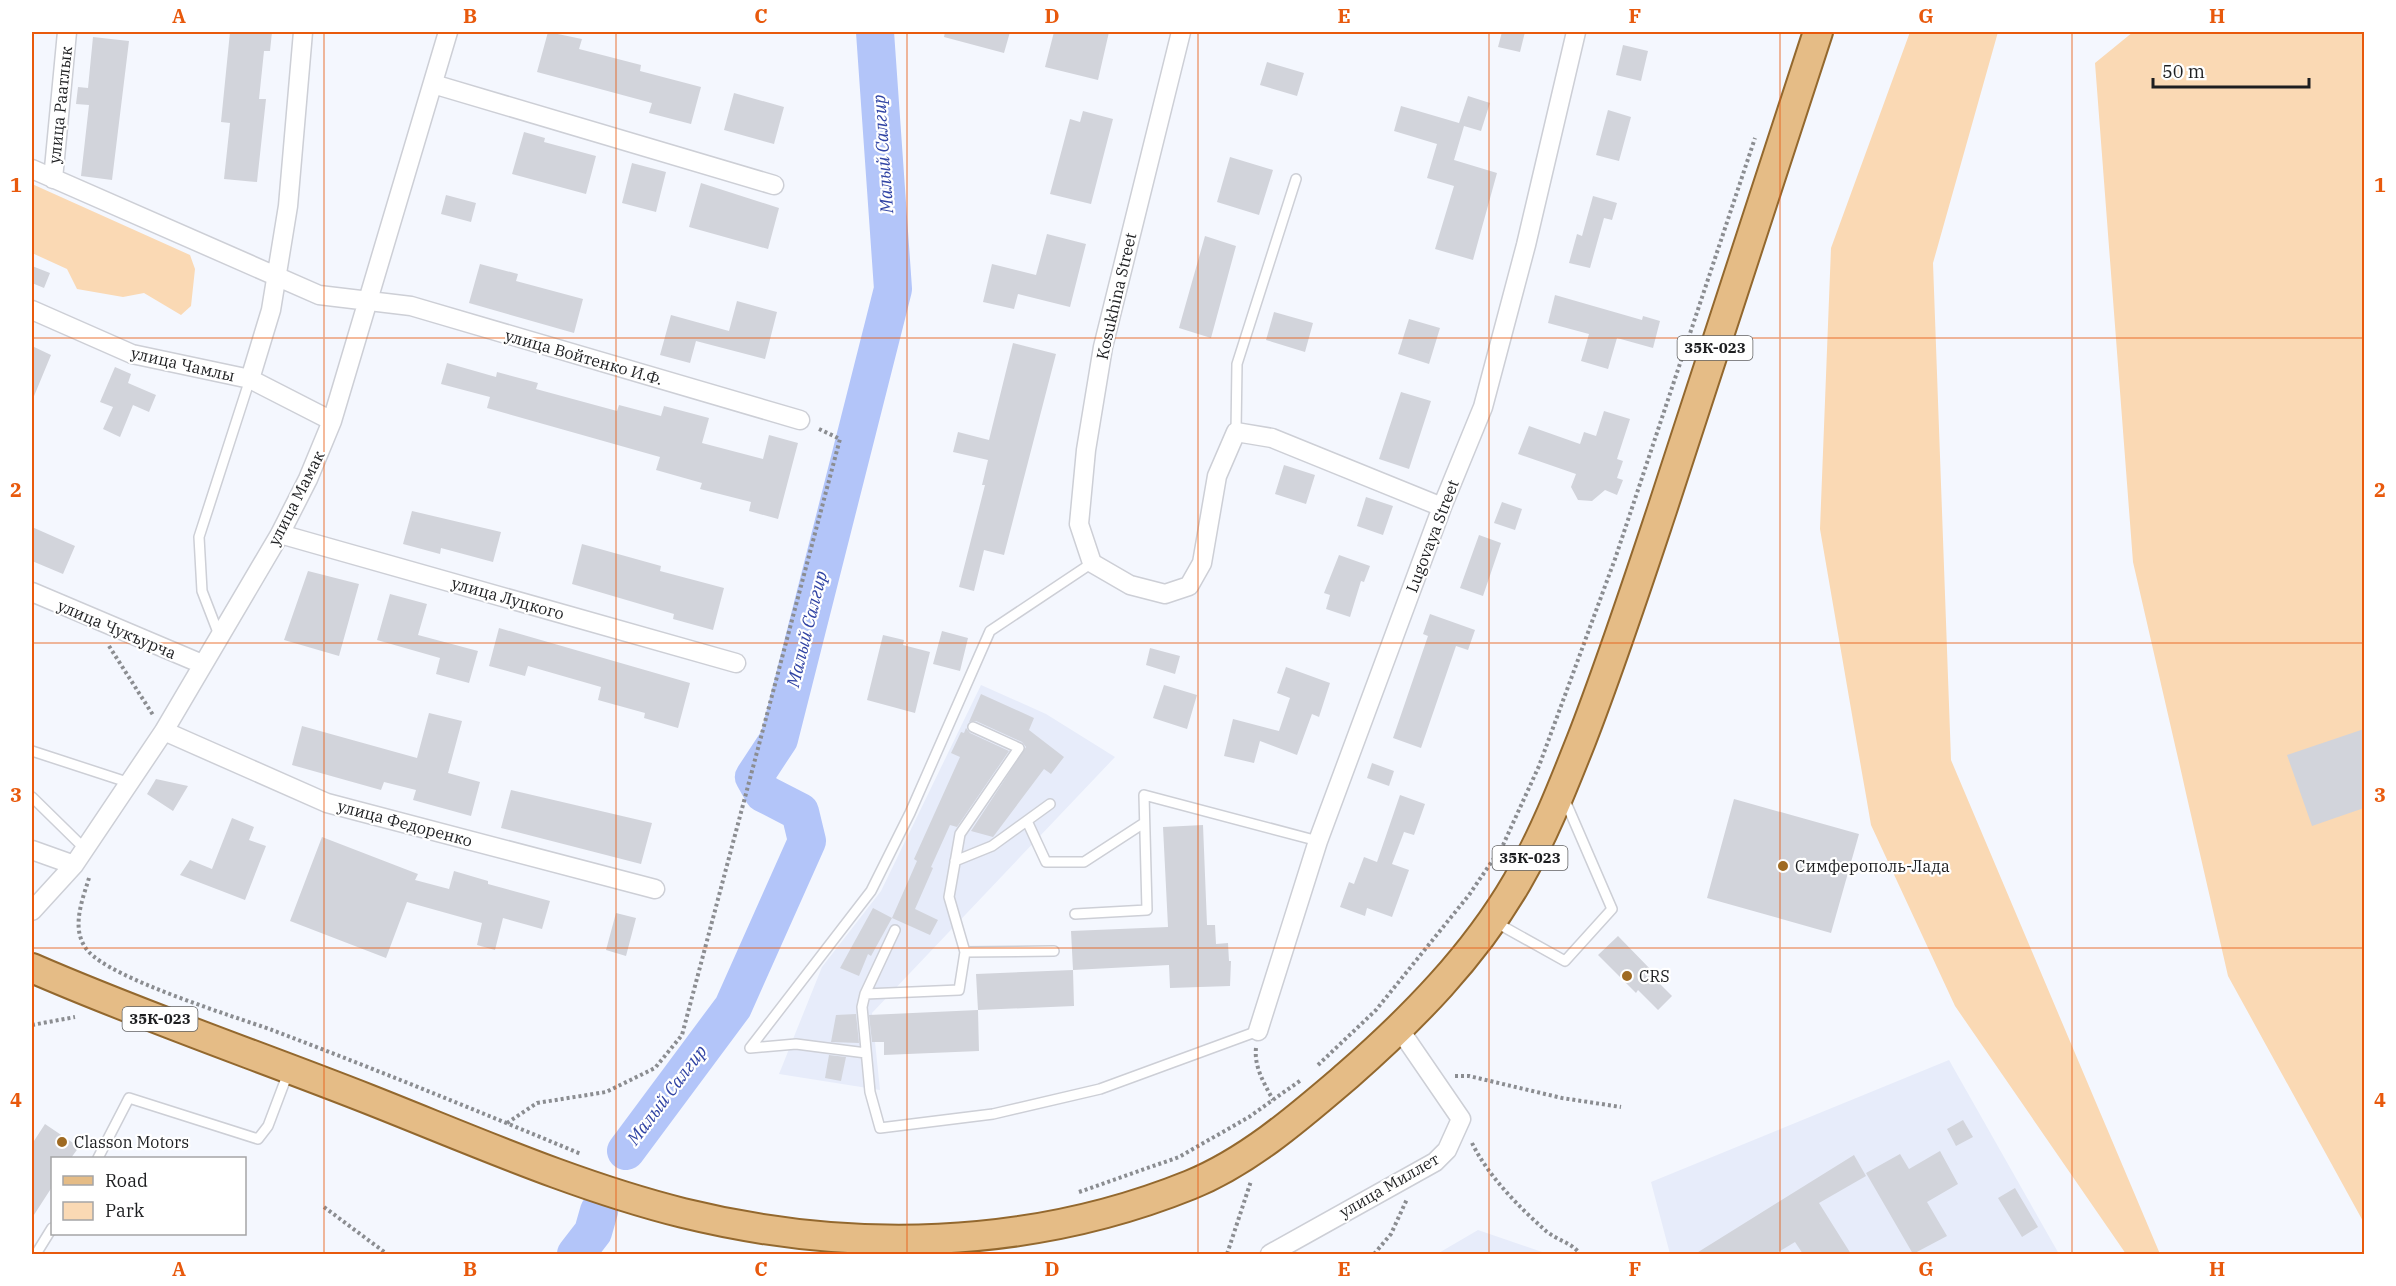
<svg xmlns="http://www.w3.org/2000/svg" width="2396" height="1286" viewBox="0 0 2396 1286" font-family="'IBM Plex Serif',serif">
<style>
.built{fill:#e7ecfa}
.green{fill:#fad9b4}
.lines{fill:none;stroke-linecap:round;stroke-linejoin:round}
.river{stroke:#b3c5f9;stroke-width:38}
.building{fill:#d2d4db}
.lane-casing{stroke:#cdcfd6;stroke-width:12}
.street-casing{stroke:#cdcfd6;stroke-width:21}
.primary-casing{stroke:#93682e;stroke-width:32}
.path{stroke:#8b8d91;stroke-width:4;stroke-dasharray:3 3;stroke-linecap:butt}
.lane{stroke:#fff;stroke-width:9}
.street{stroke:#fff;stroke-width:18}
.primary{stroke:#e5bc86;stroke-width:28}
.grid{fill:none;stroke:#e8590c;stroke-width:1.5;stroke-opacity:0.55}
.poi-dot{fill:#9f6a22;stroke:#fff;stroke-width:2}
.labels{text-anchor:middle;stroke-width:4.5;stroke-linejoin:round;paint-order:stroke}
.shield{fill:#fff;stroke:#616263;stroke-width:1.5}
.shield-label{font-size:15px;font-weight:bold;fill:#1d1e20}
.street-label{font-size:16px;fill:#1d1e20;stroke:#fff}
.poi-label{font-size:16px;fill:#1d1e20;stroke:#fff;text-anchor:start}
.water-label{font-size:18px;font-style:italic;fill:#3144a4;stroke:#fff}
.neatline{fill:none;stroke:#e8590c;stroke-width:2}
.grid-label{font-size:20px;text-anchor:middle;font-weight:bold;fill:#e8590c}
</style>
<rect width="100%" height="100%" fill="#f4f7fe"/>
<path class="built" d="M981,685L1046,714L1115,757L872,1013L880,1090L779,1074L822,967L881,891Z
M1949,1060L2059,1254H1670L1651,1182Z
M1478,1230L1548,1254H1437Z"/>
<path class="green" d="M1910,32H1998L1933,263L1951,760L2160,1254H2126L1955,1006L1871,825L1820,529L1831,248Z
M2133,32H2364V1223L2228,976L2133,562L2095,63Z
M32,184L190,255L195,269L191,306L181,315L144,293L123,297L77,289L67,269L32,253Z"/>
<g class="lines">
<path class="river" d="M626,1151L733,1007L807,841L800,812L763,793L754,777L779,739L893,289L875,32
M576,1254L593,1232L599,1211"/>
</g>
<path class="building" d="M230,32H272L270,51H264L259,99H266L257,182L224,179L230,123L221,122Z
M548,32L582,39L579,49L641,65L640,71L701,87L691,124L649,113L652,103L537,72Z
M945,32H1010L1004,53L944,37Z
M1054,32H1109L1098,80L1045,67Z
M1502,32H1525L1520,52L1498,47Z
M93,37L129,41L112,180L81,176L89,105L76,104L78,87L88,88Z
M1623,45L1648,51L1641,81L1616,75Z
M1267,62L1304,73L1297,96L1260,85Z
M734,93L784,107L774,144L724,130Z
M1468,96L1490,103L1481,131L1464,126L1454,160L1497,173L1473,260L1435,249L1454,186L1427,178L1437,144L1394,131L1401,106L1459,123Z
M1608,110L1631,117L1619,161L1596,155Z
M1083,111L1113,119L1091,204L1050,194L1070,119L1080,122Z
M524,132L545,138L544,142L596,156L586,194L512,174Z
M1230,157L1273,170L1259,215L1217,202Z
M632,163L666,172L656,212L622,203Z
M701,183L779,208L768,249L689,227Z
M446,195L476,203L471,222L441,214Z
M1593,196L1617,203L1612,220L1604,218L1590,268L1569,263L1577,234L1582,236Z
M1047,234L1086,244L1070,307L1018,294L1014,309L983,302L992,264L1036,275Z
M1205,236L1236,246L1211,338L1179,328Z
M480,264L518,274L516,281L583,299L574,333L469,303Z
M32,266L50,273L44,288L32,283Z
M1555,295L1642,320L1643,316L1660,321L1653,348L1617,338L1608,369L1581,361L1589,334L1548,323Z
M737,301L777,312L765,359L696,341L690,363L660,355L671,315L729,331Z
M1274,312L1313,323L1305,352L1266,340Z
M1409,319L1440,328L1429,364L1398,354Z
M1013,343L1056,354L1004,555L984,550L974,591L959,587L985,485H982L988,460L953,452L958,432L989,440Z
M32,346L51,355L32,401Z
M447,363L496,377L497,372L538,383L536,389L617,411L619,405L661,416L664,406L709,418L702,443L763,459L769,435L798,443L778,519L749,511L751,502L700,489L702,483L656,470L660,457L487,408L490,397L441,384Z
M115,367L131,374L128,383L156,395L149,412L133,405L120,437L103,429L113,407L100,402Z
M1401,392L1431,401L1409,469L1379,459Z
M1604,411L1630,419L1617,459L1623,461L1617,478L1623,480L1617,495L1605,490L1592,501L1578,500L1571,487L1576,474L1518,454L1529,426L1580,444L1584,432L1596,436Z
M1284,465L1315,475L1306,504L1275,494Z
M1366,497L1393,506L1383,535L1357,526Z
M1502,502L1522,509L1515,530L1494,523Z
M412,511L501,532L493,562L441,548L440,554L403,544Z
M32,527L75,546L63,574L32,561Z
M1479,535L1501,543L1483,596L1460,588Z
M582,544L661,566L660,571L724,588L713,630L673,619L674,614L572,584Z
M1339,555L1370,566L1364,582L1361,581L1350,617L1326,609L1330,595L1324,593Z
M308,571L359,584L339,656L284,640Z
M390,594L427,604L418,635L478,651L469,683L436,674L440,658L377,640Z
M1430,614L1475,630L1468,650L1456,646L1421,748L1393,738L1428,636L1423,634Z
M499,628L690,683L678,728L644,718L645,713L598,700L601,687L528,666L525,676L489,666Z
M942,631L968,638L960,671L933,664Z
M883,635L904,640L903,645L930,652L915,713L867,700Z
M1150,648L1180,656L1175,674L1146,665Z
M1286,667L1330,683L1319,717L1312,714L1297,755L1260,741L1254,763L1224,756L1233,719L1279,731L1290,698L1277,693Z
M1164,685L1197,695L1187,729L1153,718Z
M981,694L1034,718L1029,730L1064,757L1051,774L1044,769L993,837L971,831L1026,747L1022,742L976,721L969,722Z
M429,713L462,721L448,773L480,782L471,816L413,800L416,790L384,782L381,790L292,765L302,726L417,758Z
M966,728L970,733L1009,751L957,827L950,825L931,867L933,868L915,909L938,920L930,935L892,918L917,861L914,859L960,757L951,753L961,732L964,733Z
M2364,729V808L2312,826L2287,755Z
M1372,763L1394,771L1389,786L1367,778Z
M156,779L188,786L173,811L147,794Z
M511,790L652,823L641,864L501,828Z
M1400,795L1425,804L1414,835L1404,832L1392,864L1409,870L1392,917L1367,908L1365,916L1340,907L1349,882L1354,884L1364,857L1377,862Z
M1734,799L1859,834L1831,933L1707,898Z
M232,818L254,827L249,840L266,846L245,900L180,875L190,860L212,869Z
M1203,825L1207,925H1215L1216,944L1228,943L1229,961H1231L1230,986L1170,988L1169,965L1073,970L1071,931L1168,927L1163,827Z
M322,837L418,874L415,880L449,889L454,871L488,881V884L550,901L542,929L503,918L495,950L477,945L482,923L407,902L386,958L290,921Z
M873,908L892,918L871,956L868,954L859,976L840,968Z
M616,913L636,918L626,956L606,950Z
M1618,936L1654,973L1651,975L1672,996L1658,1010L1638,990L1636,993L1598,955Z
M1073,970L1074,1006L978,1010L976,974Z
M978,1010L979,1051L884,1055V1042H872L869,1015Z
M856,1014L859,1043L831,1042L836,1015Z
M829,1055L846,1057L841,1081L825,1078Z
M1963,1120L1973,1137L1956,1146L1947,1129Z
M45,1124L79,1147L71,1158H52V1187L32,1218V1144Z
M1940,1151L1958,1184L1927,1202L1947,1236L1913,1254L1866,1173L1900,1154L1909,1169Z
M1854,1155L1866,1176L1819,1203L1851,1254H1803L1795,1242L1775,1254H1695Z
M2015,1188L2038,1227L2022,1237L1998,1198Z"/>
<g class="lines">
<g class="lane-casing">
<path id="lane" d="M1236,432L1237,364L1296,179
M219,635L202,591L199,537L250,379
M32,751L130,783
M32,797L85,849
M1027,821L1046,862H1084L1144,823
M955,861L992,846L1050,804
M1075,914L1147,910L1144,795L1318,841
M1495,922L1565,961L1612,909L1564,798
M895,930L865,994L862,1007L870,1092L880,1128L993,1114L1100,1089L1258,1031
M965,952L1054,951
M865,994L959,990L965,952L949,897L960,834L1019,748L973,727
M750,1048L871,891L910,813L990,631L1092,563
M750,1048L796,1044L866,1053
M98,1158L129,1098L258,1139L268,1126L288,1073
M36,1254L52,1228"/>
</g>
<g class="street-casing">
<path id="street" d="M1181,32L1103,347L1086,450L1079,524L1092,563L1130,585L1165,594L1189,586L1202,563L1217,476L1236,432L1272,438L1442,507
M433,84L774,185
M32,169L319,295L411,306L800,420
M53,179L67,32
M32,310L132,354L250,379L332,421
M250,379L271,310L288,206L303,32
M280,534L736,663
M32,592L202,664
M164,731L327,803L655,889
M32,850L74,865
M32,911L74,865L164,731L280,534L308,479L332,421L448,32
M1258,1031L1318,841L1442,507L1483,407L1526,245L1576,32
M1270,1254L1435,1162L1447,1150L1461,1119L1400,1030"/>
</g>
<g class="primary-casing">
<path id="primary" d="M32,968C142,1016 256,1055 368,1099C472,1140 575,1186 683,1213C850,1254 1029,1250 1190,1185C1249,1161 1300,1116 1348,1075C1412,1019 1474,956 1517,882C1543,837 1562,789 1581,741C1611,664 1636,588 1662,510C1713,350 1766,191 1818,32"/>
</g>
<path class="path" d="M109,646L153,715
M89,878C82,901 70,930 88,951C112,979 233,1016 272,1030C375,1069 478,1111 581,1154
M32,1025L75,1017
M1256,1048C1254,1067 1264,1083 1273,1100
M1318,1065L1376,1010L1469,895L1503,845L1539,766L1615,559L1755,138
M1455,1076H1469L1562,1098L1621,1107
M507,1123L537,1103L606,1092L655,1068L682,1035L840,439L817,428
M1472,1143C1488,1176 1519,1207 1546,1231C1558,1241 1571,1242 1580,1254
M1079,1192L1179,1157L1249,1117L1301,1080
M324,1207L387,1254
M1227,1254L1251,1181
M1374,1254L1391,1234L1407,1199"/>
<use href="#lane" class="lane"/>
<use href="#street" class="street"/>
<use href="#primary" class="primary"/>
</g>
<path class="grid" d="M324,32V1254M616,32V1254M907,32V1254M1198,32V1254M1489,32V1254M1780,32V1254M2072,32V1254M32,338H2364M32,643H2364M32,948H2364"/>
<g class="poi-dot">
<circle cx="1783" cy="866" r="6"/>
<circle cx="1627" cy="976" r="6"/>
<circle cx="62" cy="1142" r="6"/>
</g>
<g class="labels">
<g class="shield">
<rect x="1677.5" y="336" width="75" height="24" rx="4.5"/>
<rect x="1492.5" y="846" width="75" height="24" rx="4.5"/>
<rect x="122.5" y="1007" width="75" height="24" rx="4.5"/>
</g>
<g class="shield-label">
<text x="1715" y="353">35К-023</text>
<text x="1530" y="863">35К-023</text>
<text x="160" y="1024">35К-023</text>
</g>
<g class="street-label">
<text transform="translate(60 105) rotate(-84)" y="6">улица Раатлык</text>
<text transform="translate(1116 296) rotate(-77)" y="6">Kosukhina Street</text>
<text transform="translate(584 357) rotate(16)" y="6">улица Войтенко И.Ф.</text>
<text transform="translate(183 364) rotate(13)" y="6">улица Чамлы</text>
<text transform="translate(296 498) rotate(-63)" y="6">улица Мамак</text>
<text transform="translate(1432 536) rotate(-69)" y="6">Lugovaya Street</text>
<text transform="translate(508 598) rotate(16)" y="6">улица Луцкого</text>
<text transform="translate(117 629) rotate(23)" y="6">улица Чукъурча</text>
<text transform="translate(405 823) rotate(15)" y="6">улица Федоренко</text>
<text transform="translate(1389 1185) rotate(-30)" y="6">улица Миллет</text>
</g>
<g class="poi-label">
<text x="1795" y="872">Симферополь-Лада</text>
<text x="1639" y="982">CRS</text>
<text x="74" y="1148">Classon Motors</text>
</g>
<g class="water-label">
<text transform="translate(883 154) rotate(-94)" y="6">Малый Салгир</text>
<text transform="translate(807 629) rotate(-76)" y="6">Малый Салгир</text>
<text transform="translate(667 1095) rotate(-53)" y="6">Малый Салгир</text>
</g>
</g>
<rect width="2396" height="1286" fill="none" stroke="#ffffff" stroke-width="66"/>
<rect x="51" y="1157" width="195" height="78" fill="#ffffff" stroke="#a5a5a6" stroke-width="1.5"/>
<rect x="63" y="1176" width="30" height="9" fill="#e5bc86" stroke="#a5a5a6" stroke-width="1.5"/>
<text x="105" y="1187" font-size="18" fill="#1d1e20">Road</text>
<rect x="63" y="1202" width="30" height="18" fill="#fad9b4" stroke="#a5a5a6" stroke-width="1.5"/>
<text x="105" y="1217" font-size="18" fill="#1d1e20">Park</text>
<path d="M2153 78v9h156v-9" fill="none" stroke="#1d1e20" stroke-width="3"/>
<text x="2162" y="78" font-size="18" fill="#1d1e20" stroke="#ffffff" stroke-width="4.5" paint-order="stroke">50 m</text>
<rect x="33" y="33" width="2330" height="1220" class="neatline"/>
<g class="grid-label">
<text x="179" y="23">A</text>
<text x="470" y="23">B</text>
<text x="761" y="23">C</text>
<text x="1052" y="23">D</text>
<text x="1344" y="23">E</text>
<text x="1635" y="23">F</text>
<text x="1926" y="23">G</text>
<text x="2217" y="23">H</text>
<text x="16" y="192">1</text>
<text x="2380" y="192">1</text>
<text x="16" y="497">2</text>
<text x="2380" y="497">2</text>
<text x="16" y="802">3</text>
<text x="2380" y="802">3</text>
<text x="16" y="1107">4</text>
<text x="2380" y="1107">4</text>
<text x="179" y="1276">A</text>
<text x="470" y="1276">B</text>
<text x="761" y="1276">C</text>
<text x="1052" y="1276">D</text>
<text x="1344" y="1276">E</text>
<text x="1635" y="1276">F</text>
<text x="1926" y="1276">G</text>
<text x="2217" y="1276">H</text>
</g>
</svg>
